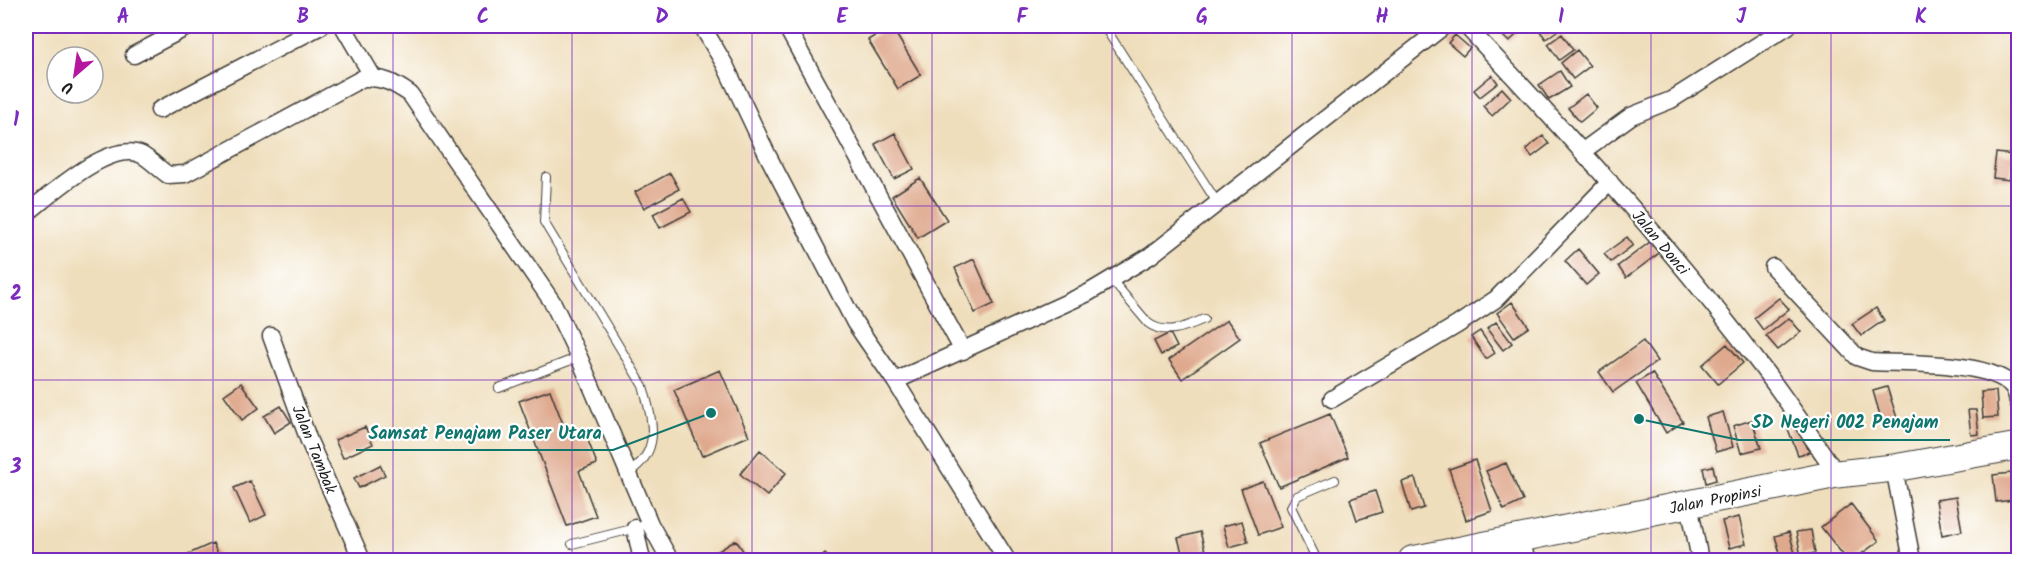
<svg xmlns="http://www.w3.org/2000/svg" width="2044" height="586" viewBox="0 0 2044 586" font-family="Kalam,sans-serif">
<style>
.building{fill:#dfa98d}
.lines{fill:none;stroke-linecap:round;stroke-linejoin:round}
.service-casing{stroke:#3c3934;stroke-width:10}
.minor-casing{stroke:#3c3934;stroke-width:19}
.trunk-casing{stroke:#3c3934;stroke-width:29}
.service{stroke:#fff;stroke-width:8}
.minor{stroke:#fff;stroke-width:16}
.trunk{stroke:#fff;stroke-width:27}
.grid{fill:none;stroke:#7b2cbf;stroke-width:1.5;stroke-opacity:0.55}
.labels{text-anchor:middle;stroke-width:4.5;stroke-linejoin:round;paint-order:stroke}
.street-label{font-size:16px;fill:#1c1c1c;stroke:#fff}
.leader{fill:none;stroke:#0f766e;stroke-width:2}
.callout-dot{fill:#0f766e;stroke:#fff;stroke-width:2}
.callout-label{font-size:18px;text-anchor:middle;font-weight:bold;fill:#0f766e;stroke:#fff;stroke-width:4.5;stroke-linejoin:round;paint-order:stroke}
.neatline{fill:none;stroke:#7b2cbf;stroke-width:2}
.grid-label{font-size:20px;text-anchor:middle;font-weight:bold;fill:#7b2cbf}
</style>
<rect width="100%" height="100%" fill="#fff"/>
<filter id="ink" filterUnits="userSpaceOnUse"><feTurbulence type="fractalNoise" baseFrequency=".0167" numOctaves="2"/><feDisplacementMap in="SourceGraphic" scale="12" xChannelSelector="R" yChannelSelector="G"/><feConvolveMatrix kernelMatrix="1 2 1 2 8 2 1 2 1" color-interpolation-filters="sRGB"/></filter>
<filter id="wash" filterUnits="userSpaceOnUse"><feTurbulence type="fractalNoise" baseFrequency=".008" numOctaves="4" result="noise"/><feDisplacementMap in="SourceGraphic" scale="24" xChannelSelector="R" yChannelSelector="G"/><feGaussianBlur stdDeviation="1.35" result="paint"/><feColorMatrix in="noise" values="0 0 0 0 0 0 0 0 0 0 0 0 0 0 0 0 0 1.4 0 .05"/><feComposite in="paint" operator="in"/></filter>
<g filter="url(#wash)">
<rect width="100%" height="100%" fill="#efdebc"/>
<g id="blocks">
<path class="building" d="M891,26L921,75L898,89L868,40Z
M1497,26H1525L1509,42L1495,28Z
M1536,26H1554L1558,30L1546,39Z
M1562,34L1573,50L1559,60L1548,44Z
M1455,35L1470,48L1463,56L1448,43Z
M1577,50L1590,66L1573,79L1561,63Z
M1560,71L1570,87L1549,100L1539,85Z
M1492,75L1498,83L1480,97L1474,90Z
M1502,88L1511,98L1492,116L1483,106Z
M1586,94L1597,108L1580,122L1568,108Z
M895,133L914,169L894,179L875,144Z
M1543,136L1549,144L1532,157L1526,149Z
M1996,153L2013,155L2010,180L1993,178Z
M670,173L679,189L644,208L635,192Z
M920,178L947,220L918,238L892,196Z
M683,198L691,212L660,228L653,214Z
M1627,237L1633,245L1611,262L1604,254Z
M1650,242L1659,253L1626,278L1618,266Z
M1578,249L1599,274L1586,285L1565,261Z
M974,259L994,304L975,313L955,268Z
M1779,298L1789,309L1763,330L1754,318Z
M1512,302L1529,327L1514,337L1497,313Z
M1876,308L1884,320L1861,336L1852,324Z
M1789,318L1801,332L1778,350L1766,336Z
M1227,320L1240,338L1182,379L1169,360Z
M1496,322L1512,343L1503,350L1487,329Z
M1480,331L1495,353L1486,359L1471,337Z
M1170,333L1177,347L1161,355L1154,341Z
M1643,341L1657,361L1613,392L1599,372Z
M1727,344L1743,363L1718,384L1702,365Z
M720,370L749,436L702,456L674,390Z
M1652,373L1683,422L1666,433L1636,383Z
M241,383L259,408L242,420L224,395Z
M1887,387L1897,418L1882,422L1873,391Z
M550,390L568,437L584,430L597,464L579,471L596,516L567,526L519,401Z
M1996,391L1998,417L1983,418L1981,392Z
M281,406L291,422L274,433L264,416Z
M1968,410H1976L1979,434L1971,435Z
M1723,412L1733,447L1716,452L1706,417Z
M1330,414L1348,457L1279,487L1260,443Z
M1752,420L1761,448L1741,453L1733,426Z
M1799,425L1809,452L1798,455L1788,429Z
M365,427L373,444L343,458L335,440Z
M760,450L786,473L767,496L740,474Z
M1475,460L1492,511L1466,520L1449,469Z
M1506,463L1523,501L1504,510L1486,471Z
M380,465L385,475L359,488L354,478Z
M1713,466L1716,480L1706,483L1703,468Z
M2011,473L2014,500L1996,502L1993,475Z
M1415,478L1424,508L1411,512L1402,482Z
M250,481L266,515L250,523L234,488Z
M1263,481L1281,527L1258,535L1241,489Z
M1375,491L1382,512L1357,520L1350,499Z
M1956,497L1962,531L1942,535L1936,500Z
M1851,504L1879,541L1853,560H1847L1821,527Z
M1739,517L1746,544L1729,548L1722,521Z
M1242,521L1248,542L1229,547L1223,526Z
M1811,530L1815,553L1801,556L1796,532Z
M1200,532L1205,550L1183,556L1178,538Z
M1789,532L1796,557L1782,560L1775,536Z
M736,540L749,560H704Z
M213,543L220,560H177V559Z
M825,554L831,560H818Z
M1689,555L1690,560H1663V559Z"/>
</g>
</g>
<g filter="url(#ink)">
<use href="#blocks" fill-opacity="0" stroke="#3c3934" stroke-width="1.5"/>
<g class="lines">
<g class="service-casing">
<path id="service" d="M1104,26L1218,204
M546,177L544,222L643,386C652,420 663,451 628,473
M1111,279L1148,323C1165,336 1186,327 1204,319
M499,388L579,357
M572,544L636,528
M1317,560L1291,507L1297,496L1335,480"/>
</g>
<g class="minor-casing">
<path id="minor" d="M343,26L373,77
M702,26L725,65L768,156L855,323L895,381
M786,26L963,351
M1466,26C1569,135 1670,246 1761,366C1788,401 1812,438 1837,474
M134,55L189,26
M159,110L321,26
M1583,151L1631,116L1671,100L1788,26
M26,214C50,195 110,139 142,155C151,160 159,169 168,175L185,174L363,78C383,77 394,83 410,94L553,303L579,357L650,524L670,560
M1773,267L1857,357L1872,362C1907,364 1980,361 2008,382C2014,386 2017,395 2018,402
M271,336L309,441L362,560
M1332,399L1457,325L1496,299L1610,182
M1894,468L1912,560
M1689,504L1700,560
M635,528L642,560
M1522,538L1526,560
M1007,560L895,381L1088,293L1150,256L1444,26"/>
</g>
<g class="trunk-casing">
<path id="trunk" d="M1412,560L1837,474L1894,468L2018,446"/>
</g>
<use href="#service" class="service"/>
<use href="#minor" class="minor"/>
<use href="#trunk" class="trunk"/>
</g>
</g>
<path class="grid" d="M213,26V560M393,26V560M572,26V560M752,26V560M932,26V560M1112,26V560M1292,26V560M1472,26V560M1651,26V560M1831,26V560M26,206H2018M26,380H2018"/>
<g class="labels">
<g class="street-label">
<text transform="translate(1661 242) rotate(50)" y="6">Jalan Donci</text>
<text transform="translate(315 449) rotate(68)" y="6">Jalan Tambak</text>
<text transform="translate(1715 499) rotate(-11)" y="6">Jalan Propinsi</text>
</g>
</g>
<path class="leader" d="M1639 419L1739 440H1950M711 413L613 450H356"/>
<g class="callout-dot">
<circle cx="1639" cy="419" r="6"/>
<circle cx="711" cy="413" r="6"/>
</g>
<g class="callout-label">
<text x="1845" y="428">SD Negeri 002 Penajam</text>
<text x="485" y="439">Samsat Penajam Paser Utara</text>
</g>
<rect width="2044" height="586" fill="none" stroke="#fff" stroke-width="66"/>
<g transform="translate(75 75) rotate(209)"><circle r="28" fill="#ffffff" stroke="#a4a4a4" stroke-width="1.5"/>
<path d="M0-4.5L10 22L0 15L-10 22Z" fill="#b5179e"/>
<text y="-9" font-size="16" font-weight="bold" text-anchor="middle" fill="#1c1c1c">U</text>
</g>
<rect x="33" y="33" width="1978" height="520" class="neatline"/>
<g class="grid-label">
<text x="123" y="23">A</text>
<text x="303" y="23">B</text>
<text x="483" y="23">C</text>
<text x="662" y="23">D</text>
<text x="842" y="23">E</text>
<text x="1022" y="23">F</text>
<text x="1202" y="23">G</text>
<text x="1382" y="23">H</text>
<text x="1561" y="23">I</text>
<text x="1741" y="23">J</text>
<text x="1921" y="23">K</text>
<text x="16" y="126">1</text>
<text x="16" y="300">2</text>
<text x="16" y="473">3</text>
</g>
</svg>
